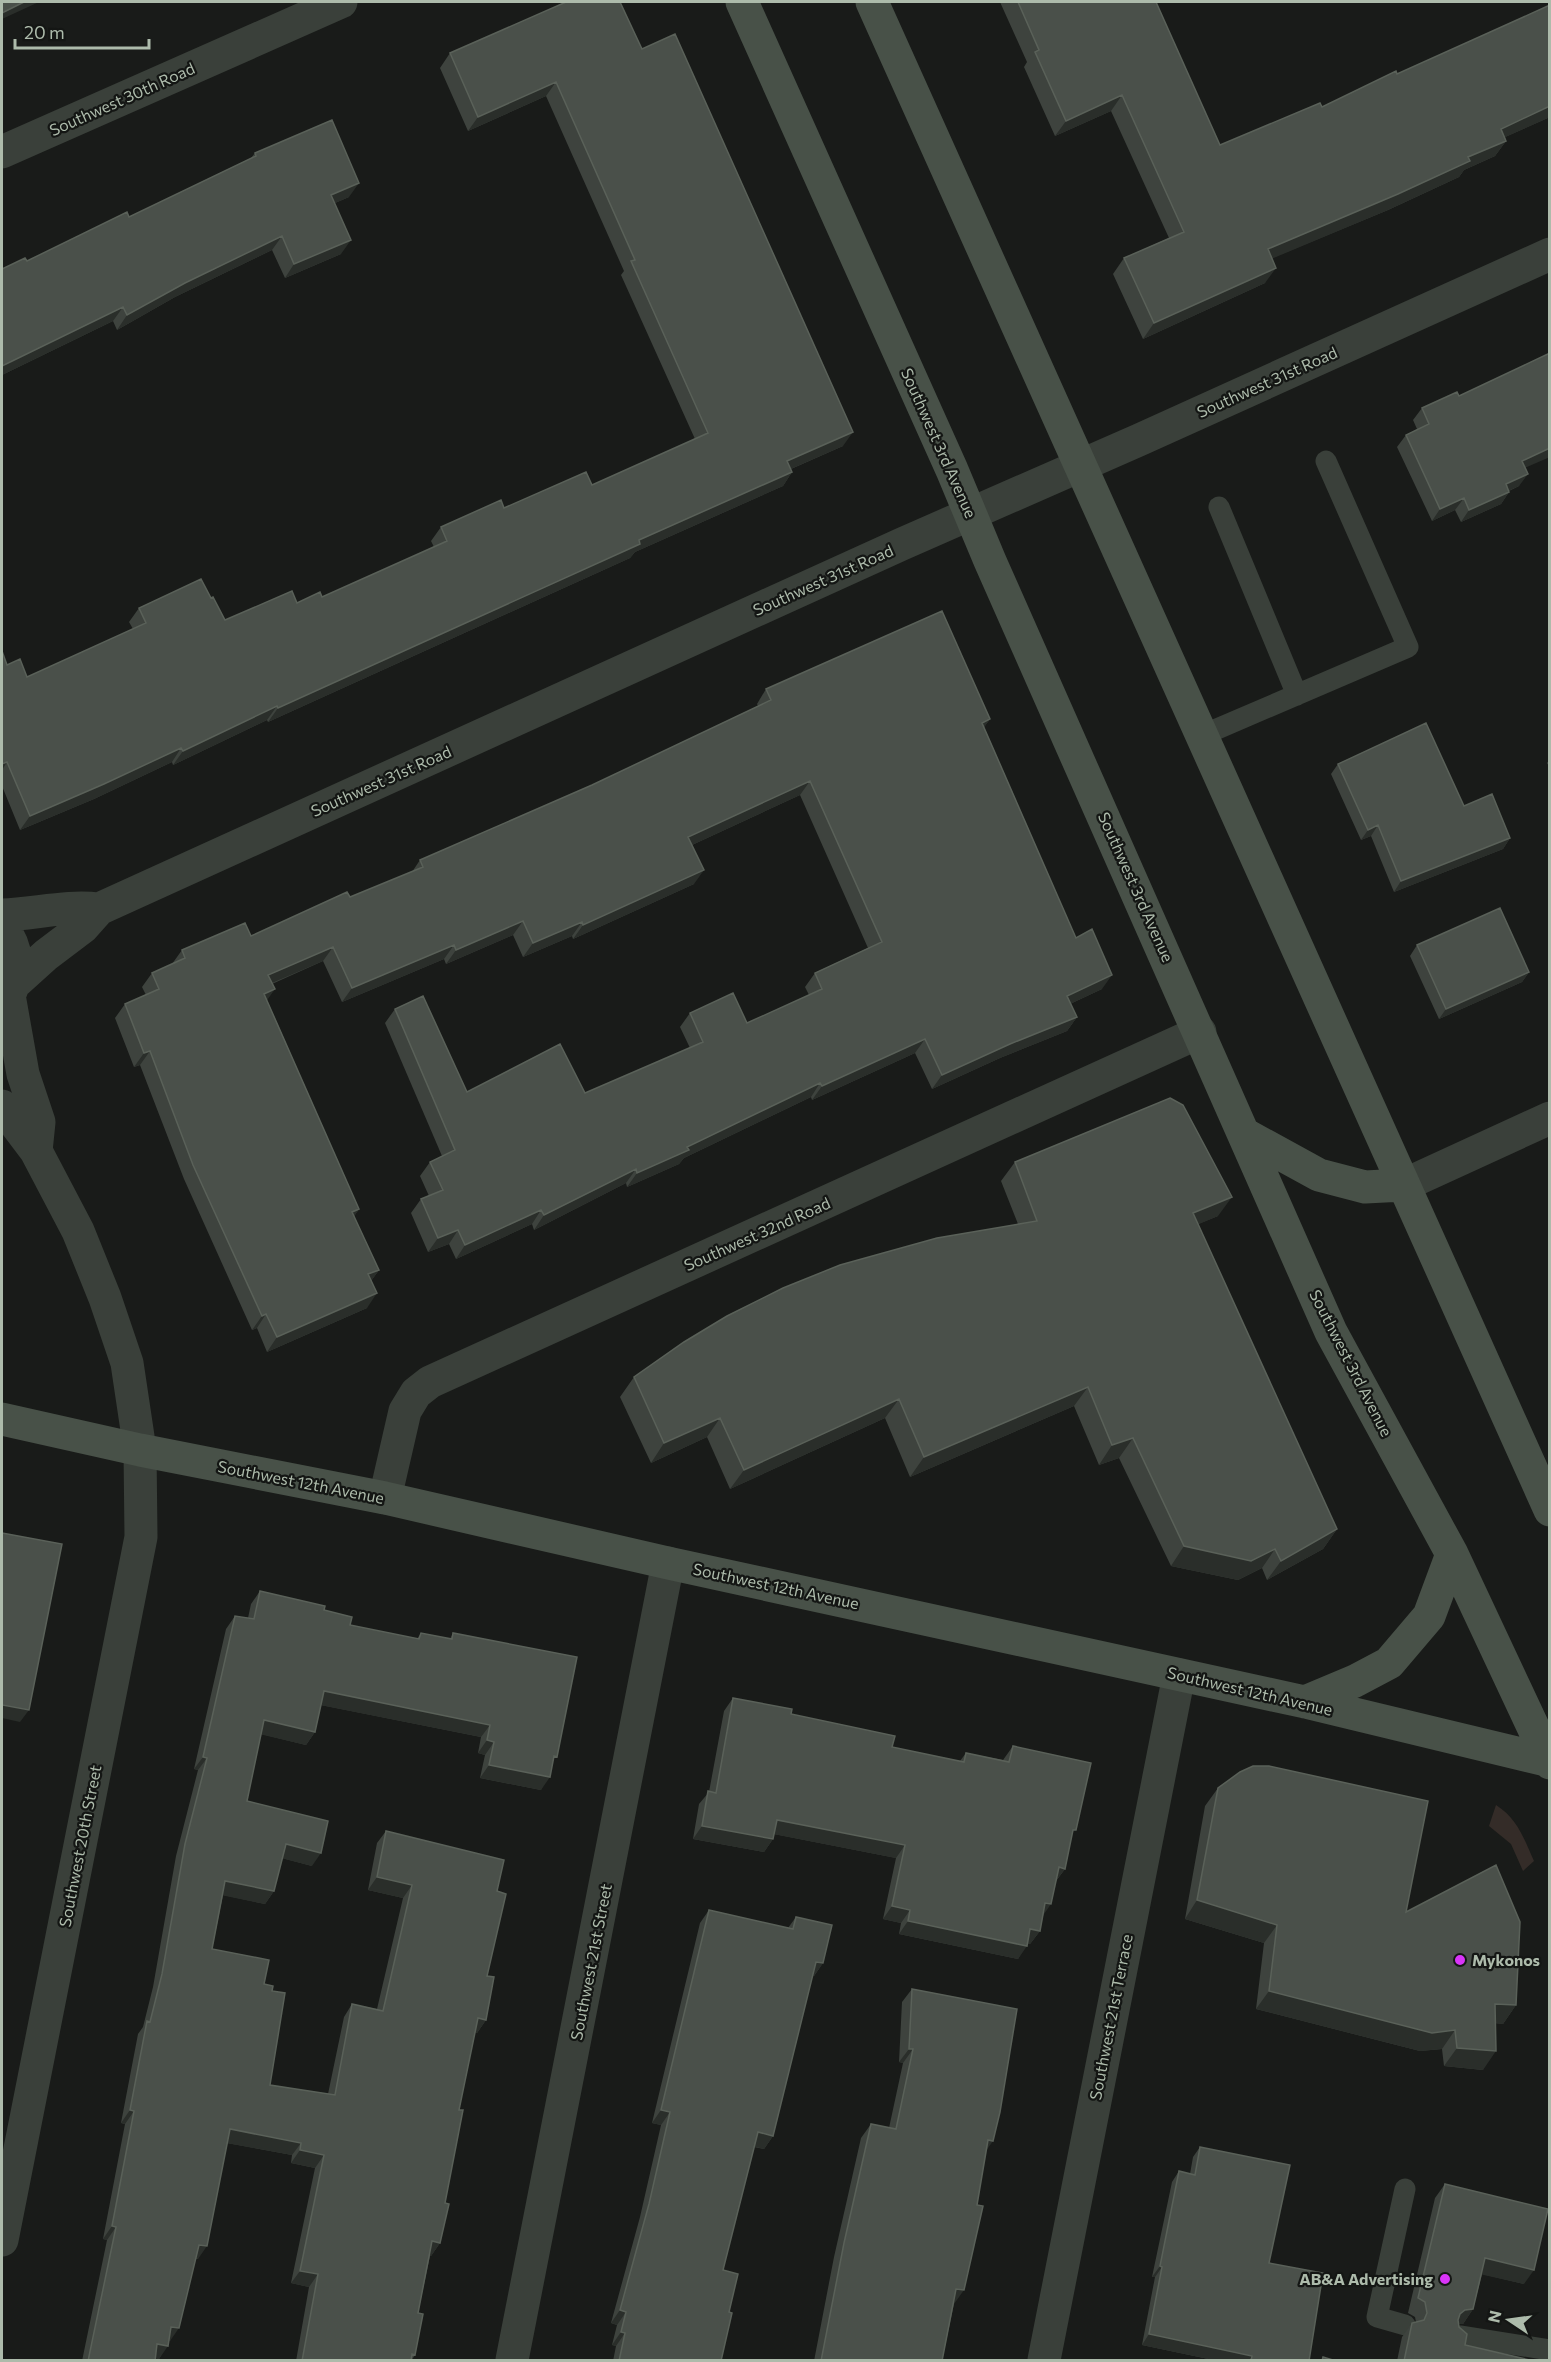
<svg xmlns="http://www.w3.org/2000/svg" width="1551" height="2362" viewBox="0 0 1551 2362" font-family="Commissioner,sans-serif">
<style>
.green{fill:#342c28}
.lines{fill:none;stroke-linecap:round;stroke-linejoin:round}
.lane{stroke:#3a403a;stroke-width:21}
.street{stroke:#3a403a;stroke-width:33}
.secondary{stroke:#485148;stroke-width:33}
.wall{fill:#3e433e}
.shaded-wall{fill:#2a2e2a}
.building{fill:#4a504a;stroke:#5a6159;stroke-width:1.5}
.poi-dot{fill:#d934f8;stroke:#141614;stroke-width:2}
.labels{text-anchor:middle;stroke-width:4.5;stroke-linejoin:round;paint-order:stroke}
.street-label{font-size:16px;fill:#adbbab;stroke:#141614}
.poi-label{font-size:16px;font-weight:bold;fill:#adbbab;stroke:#141614;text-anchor:start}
</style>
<rect width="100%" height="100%" fill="#191b19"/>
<path class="green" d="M1496,1805C1518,1819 1524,1839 1534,1861L1523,1871L1511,1844L1489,1826Z"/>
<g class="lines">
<path class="lane" d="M1219,507L1297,695
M1203,735L1408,647L1326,461
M1405,2189L1377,2317L1405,2325
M1460,2336L1550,2350"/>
<path class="street" d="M2,152L341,2
M2,915C34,914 67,905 99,909
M2,927C18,947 21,974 8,997
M15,983L46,955L83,927L99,909L902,544L1139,440L1550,254
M9,995L23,1074L39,1122L36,1151
M2,1106L36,1151L78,1231L105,1298L127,1363L140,1450L141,1537L2,2240
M1404,1185L1550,1118
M385,1498L405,1411L416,1393L430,1382L1200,1032
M512,2360L668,1563
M1044,2360L1179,1675"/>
<path class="secondary" d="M742,2L952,470L990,561L1331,1332L1452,1554L1550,1763
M872,2L1550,1510
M1246,1135L1319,1175L1365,1187L1404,1185
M2,1419L140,1450L385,1498L668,1563L1305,1702L1550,1761
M1305,1702L1355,1681L1389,1663L1429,1616L1452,1554"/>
</g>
<path class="wall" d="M1000,2H1144L1220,145L1322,107L1397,74L1550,117L1505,137L1506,141L1495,156L1464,170L1459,177L1388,210L1272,258L1265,283L1143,339L1113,274L1124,258L1169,238L1111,111L1055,136L1024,67L1027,62Z
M642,49L843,446L791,469L792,472L783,486L635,552L630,558L268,722L267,720L173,765L172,762L94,799L20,830L2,786V651L7,665L27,677L133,629L129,622L139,608L211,598L225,620L322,597L434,547L431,541L441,527L504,508L592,485L695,439L621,275L624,271L546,96L468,131L440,68L450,53Z
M255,153L349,197L335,203L341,254L285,278L272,250L175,297L117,330L113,321L2,375V269L27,261L129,217L251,158Z
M1459,396L1525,468L1519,486L1509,491V492L1501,504L1461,522L1455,510L1432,521L1397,447L1406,435L1417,429L1413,420L1422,408Z
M766,689L990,719L984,727L1076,938L1102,989L1070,1004L1077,1017L1067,1031L1000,1058L932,1089L915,1053L812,1100L811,1097L684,1158L679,1164L627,1187L626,1183L534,1230L532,1224L456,1259L449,1244L428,1252L411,1213L421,1199L429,1196L420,1176L430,1162L442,1156L385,1023L395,1009L467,1092L585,1093L690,1048L680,1027L690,1013L747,1023L809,995L805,987L815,973L868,948L800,795L692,845L694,884L573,939L572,936L523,957L513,935L446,964L444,959L342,1002L323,961L272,984L267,1000L359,1209L354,1216L379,1270L371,1281L367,1308L267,1352L257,1328L252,1330L184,1179L140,1065L134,1067L115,1018L125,1004L146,995L142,987L152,973L172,964L182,950L251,936L350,897L412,872L420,860L592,785L758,706L757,704Z
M1550,759V768L1547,763Z
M1338,764L1464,806L1510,838L1503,849L1394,892L1371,836L1361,840L1331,774Z
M1417,945L1529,972L1522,982L1439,1019L1410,956Z
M1015,1162L1218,1216L1198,1224L1337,1529L1323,1549L1267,1580L1262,1568L1238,1580L1171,1566L1119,1458L1099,1465L1074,1406L910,1477L885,1418L730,1489L707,1437L651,1463L620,1397L634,1377L1018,1224L1001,1181Z
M260,1591L324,1610L350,1625L417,1639L421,1633L450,1639L453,1633L553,1763L541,1790L480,1778L485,1755L478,1753L481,1737L321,1705L315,1732L306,1745L261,1734L247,1801L312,1866L282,1858L274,1891L265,1904L223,1895L212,1949L264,1984L272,1991L270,2085L328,2094L344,2017L352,2004L377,2009L403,1898L368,1890L377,1843L386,1831L497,1891L487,1976L486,2020L477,2033L475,2032L459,2110L445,2203L440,2243L431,2256H430L418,2313L415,2355L411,2361H296L309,2287L291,2283L315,2168L291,2163L292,2155L227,2143L198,2259H195L170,2341H169L159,2359L155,2358V2361H82L107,2240L103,2239L125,2124L121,2123L138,2034L143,2027L153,1987L176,1856L198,1770L194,1769L226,1629L235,1616L248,1618L251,1604Z
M733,1698L791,1714L892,1747L960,1761L966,1753L1003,1760L1013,1746L1071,1838L1065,1869L1056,1881L1043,1916L1040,1931L1030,1944L1027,1943L1018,1959L899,1934L901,1923L883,1919L896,1858L774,1834L773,1839L764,1852L693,1839L699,1804L709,1792L724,1711Z
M1218,1788L1406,1912L1516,2005L1503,2024L1495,2023L1483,2070L1444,2066L1442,2049L1420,2051L1256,2009L1264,1943L1185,1919L1205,1806Z
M709,1910L788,1928L796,1917L823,1963L814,1976H812L773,2136L764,2149L754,2147L723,2270L729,2312L721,2361H613L616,2346L612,2345L617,2325L611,2323L640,2217L661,2125L652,2123L700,1923Z
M912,1989L986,2151L942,2361H814L834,2257L861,2138L871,2124L889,2128L903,2063L899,2062L902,2002Z
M1200,2147L1269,2263L1309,2361H1218L1142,2345L1155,2277H1152L1172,2182L1179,2171L1190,2174L1193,2157Z
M1445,2184L1524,2284L1482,2274L1473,2309L1463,2324H1458L1465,2345L1534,2361H1397L1402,2337L1412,2323L1416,2322L1415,2317L1408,2313L1435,2198Z"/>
<path class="shaded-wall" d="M24,2H39L2,19V13Z
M556,82L546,96L468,131L478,117Z
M1122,95L1111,111L1055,136L1066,121Z
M1550,106V117L1490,144L1501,129Z
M1506,141L1495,156L1464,170L1459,177L1388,210L1257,265L1268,249L1468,157Z
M359,183L349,197L321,209L331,195Z
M282,236L272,250L175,297L117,330L127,315L185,283Z
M351,240L341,254L285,278L294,264Z
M1276,268L1265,283L1143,339L1154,323Z
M123,307L113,321L2,375V366Z
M853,432L843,446L777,475L787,461Z
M1550,448V457L1513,473L1522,461Z
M792,472L783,486L635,552L630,558L268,722L278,708L639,540Z
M1528,474L1519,486L1497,496L1506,484Z
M1509,492L1501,504L1461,522L1469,510Z
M1464,498L1455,510L1432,521L1440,509Z
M277,706L267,720L173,765L183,751Z
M990,719L980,733L982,723Z
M181,748L172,762L94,799L20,830L30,816Z
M7,762L2,770V764Z
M810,781L800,795L679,851L688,837Z
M1378,825L1371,836L1361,840L1368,830Z
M1510,838L1503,849L1394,892L1401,881Z
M704,870L694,884L573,939L583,925Z
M523,921L513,935L446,964L456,950Z
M582,922L572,936L523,957L533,943Z
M454,945L444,959L342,1002L352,988Z
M333,947L323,961L258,989L268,975Z
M1529,972L1522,982L1439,1019L1446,1009Z
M1112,975L1102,989L1057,1010L1067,996Z
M275,989L265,1003L264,994Z
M1077,1017L1067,1031L1000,1058L932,1089L942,1075L1010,1044Z
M925,1039L915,1053L812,1100L822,1086Z
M150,1051L140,1065L134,1067L144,1053Z
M820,1083L811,1097L684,1158L679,1164L627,1187L637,1173L687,1147Z
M636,1169L626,1183L534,1230L544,1215Z
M1232,1197L1218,1216L1180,1232L1193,1213Z
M359,1209L350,1223L352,1212Z
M541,1210L532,1224L456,1259L465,1245Z
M458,1230L449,1244L428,1252L438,1238Z
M379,1270L369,1284L368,1274Z
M377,1293L367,1308L267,1352L277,1337Z
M266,1314L257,1328L252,1330L262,1316Z
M1088,1387L1074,1406L910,1477L924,1457Z
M899,1399L885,1418L730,1489L744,1470Z
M720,1418L707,1437L651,1463L664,1443Z
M1133,1438L1119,1458L1099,1465L1112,1445Z
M1337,1529L1323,1549L1267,1580L1281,1561Z
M1184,1546L1275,1549L1262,1568L1238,1580L1171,1566Z
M324,1691L490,1725L481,1737L315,1704Z
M2,1705L29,1710L20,1722L2,1718Z
M264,1720L315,1732L306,1745L255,1733Z
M487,1740L494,1742L485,1755L478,1753Z
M203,1757L207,1758L198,1770L194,1769Z
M489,1765L550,1777L541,1790L480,1778Z
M777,1820L905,1845L896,1858L768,1833Z
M702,1826L773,1839L764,1852L693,1839Z
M286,1844L321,1853L312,1866L277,1857Z
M1059,1867L1065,1869L1055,1882Z
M377,1877L412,1885L403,1898L368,1890Z
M225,1881L274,1891L265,1904L216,1894Z
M1197,1900L1277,1925L1264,1943L1185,1919Z
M1045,1903L1051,1904L1042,1917Z
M892,1906L910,1910L901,1923L883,1919Z
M908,1921L1027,1946L1018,1959L899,1934Z
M1030,1929L1040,1931L1030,1944L1021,1942Z
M816,1962L823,1963L814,1976L807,1975Z
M1269,1991L1455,2030L1442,2049L1420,2051L1256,2009Z
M1495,2004L1516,2005L1503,2024L1482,2022Z
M478,2018L486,2020L477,2033L469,2031Z
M1457,2048L1496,2051L1483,2070L1444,2066Z
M909,2049H913L903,2063L899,2062Z
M130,2110L134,2111L125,2124L121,2123Z
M661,2110L670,2112L661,2125L652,2123Z
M230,2129L301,2143L292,2155L221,2142Z
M758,2132L773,2136L764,2149L748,2145Z
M988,2140L993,2141L983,2155Z
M300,2150L324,2155L315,2168L291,2163Z
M112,2226L116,2227L107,2240L103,2239Z
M432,2241L440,2243L431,2256L424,2254Z
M199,2245L207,2246L198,2259L190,2257Z
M1485,2258L1534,2270L1524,2284L1475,2273Z
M1160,2266L1162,2267L1155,2277H1152Z
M300,2271L318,2274L309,2287L291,2283Z
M956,2289L964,2290L954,2304L947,2302Z
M1473,2309L1463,2324H1455L1460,2314L1465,2310Z
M620,2310L626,2312L617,2325L611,2323Z
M171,2327L179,2328L170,2341L162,2339Z
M621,2332L625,2333L616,2346L612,2345Z
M1149,2334L1252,2356L1249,2361H1218L1142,2345Z
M157,2344L168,2346L159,2359L148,2357Z"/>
<path class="building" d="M2,2H24L2,13Z
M566,2H620L642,49L675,34L853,432L787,461L792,472L639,540L640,544L278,708L277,706L183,751L181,748L104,784L30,816L7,762L2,764V651L7,665L20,659L27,677L146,623L139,608L201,579L211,598L213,597L225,620L292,591L297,603L320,592L322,597L447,541L441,527L501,500L504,508L586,472L592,485L708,433L631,261L635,260L556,82L478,117L450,53Z
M1018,2H1156L1220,145L1320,103L1322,107L1396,71L1397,74L1550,5V106L1501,129L1506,141L1468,157L1470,161L1398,194L1268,249L1276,268L1154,323L1124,258L1184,232L1122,95L1066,121L1035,52L1039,50Z
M332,120L359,183L331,195L351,240L294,264L282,236L185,283L127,315L123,307L2,366V269L25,258L27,261L127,212L129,217L256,156L255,153Z
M1550,353V448L1522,461L1528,474L1506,484L1509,492L1469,510L1464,498L1440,509L1406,435L1429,424L1422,408L1457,392L1459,396Z
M942,611L990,719L982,723L1076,938L1092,929L1112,975L1067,996L1077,1017L1010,1044L942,1075L925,1039L822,1086L820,1083L687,1147L689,1150L637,1173L636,1169L544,1215L541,1210L465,1245L458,1230L438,1238L421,1199L443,1190L430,1162L455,1150L395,1009L423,996L467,1092L560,1044L585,1093L703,1042L690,1013L733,993L747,1023L822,989L815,973L882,942L810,781L688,837L704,870L583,925L582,922L533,943L523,921L456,950L454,945L352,988L333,947L268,975L275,989L264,994L359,1209L352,1212L379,1270L368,1274L377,1293L277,1337L266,1314L262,1316L193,1165L150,1051L144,1053L125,1004L159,989L152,973L185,958L182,950L245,923L251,936L347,892L350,897L423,867L420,860L592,785L771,700L766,689Z
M1426,723L1464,806L1492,794L1510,838L1401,881L1378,825L1368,830L1338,764Z
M1500,908L1529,972L1446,1009L1417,945Z
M1170,1098L1183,1105L1232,1197L1193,1213L1337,1529L1281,1561L1275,1549L1251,1561L1184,1546L1133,1438L1112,1445L1088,1387L924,1457L899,1399L744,1470L720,1418L664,1443L634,1377L684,1342L727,1316L783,1288L840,1265L937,1238L1037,1221L1015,1162Z
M2,1533L62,1544L29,1710L2,1705Z
M260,1591L325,1606L324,1610L352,1617L350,1625L419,1639L421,1633L452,1639L453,1633L577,1657L557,1757L554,1756L550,1777L489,1765L494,1742L487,1740L490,1725L324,1691L315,1732L264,1720L247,1801L328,1821L321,1853L286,1844L274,1891L225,1881L212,1949L269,1960L264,1984L273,1986L272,1991L285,1993L270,2085L335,2095L352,2004L383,2011L412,1885L377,1877L386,1831L504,1860L497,1891L506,1894L487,1976L494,1977L486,2020L478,2018L459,2110H463L445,2203L449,2204L440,2243L432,2241L418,2313L423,2314L415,2355L412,2354L411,2361H302L318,2274L300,2271L324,2155L300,2150L301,2143L230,2129L207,2246L199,2245L179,2328L171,2327L168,2346L157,2344L155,2361H88L116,2227L112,2226L134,2111L130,2110L147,2021L150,2022L162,1974L185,1844L207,1758L203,1757L235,1616L254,1619Z
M733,1698L792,1709L791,1714L895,1736L892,1747L964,1762L966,1753L1009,1762L1013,1746L1091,1763L1076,1830H1073L1065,1869L1059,1867L1051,1904L1045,1903L1040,1931L1030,1929L1027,1946L908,1921L910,1910L892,1906L905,1845L777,1820L773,1839L702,1826L708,1791L716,1793Z
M1253,1766H1269L1428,1801L1406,1912L1496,1865L1520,1922L1516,2005L1495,2004L1496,2051L1457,2048L1455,2030L1432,2033L1269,1991L1277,1925L1197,1900L1218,1788L1240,1772Z
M709,1910L793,1929L796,1917L832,1925L823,1963L816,1962L773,2136L758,2132L723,2270L738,2274L729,2312L732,2313L721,2361H619L625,2333L621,2332L626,2312L620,2310L649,2204L670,2112L661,2110Z
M912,1989L1017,2009L1000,2112L993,2141L988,2140L977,2205L983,2206L964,2290L956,2289L942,2361H821L844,2243L871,2124L896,2129L913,2049H909Z
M1200,2147L1290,2165L1269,2263L1323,2273L1309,2361H1251L1252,2356L1149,2334L1162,2267L1160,2266L1179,2171L1195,2175Z
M1445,2184L1548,2209L1534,2270L1485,2258L1473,2309L1465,2310L1460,2314L1458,2320L1459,2327L1467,2334L1465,2345L1534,2361H1404L1412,2323L1424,2320L1427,2313L1425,2302L1418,2298Z
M1323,2357L1336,2361H1322Z"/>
<g class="poi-dot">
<circle cx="1460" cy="1960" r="6"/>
<circle cx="1445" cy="2279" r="6"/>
</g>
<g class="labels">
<g class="street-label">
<text transform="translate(122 99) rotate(-24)" y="6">Southwest 30th Road</text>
<text transform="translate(1267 382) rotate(-24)" y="6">Southwest 31st Road</text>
<text transform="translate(939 443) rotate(66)" y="6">Southwest 3rd Avenue</text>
<text transform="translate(823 580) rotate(-24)" y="6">Southwest 31st Road</text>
<text transform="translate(381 781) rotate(-24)" y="6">Southwest 31st Road</text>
<text transform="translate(1136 887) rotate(66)" y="6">Southwest 3rd Avenue</text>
<text transform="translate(757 1234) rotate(-24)" y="6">Southwest 32nd Road</text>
<text transform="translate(1351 1363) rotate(63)" y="6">Southwest 3rd Avenue</text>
<text transform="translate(301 1482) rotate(11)" y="6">Southwest 12th Avenue</text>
<text transform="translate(776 1586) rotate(12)" y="6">Southwest 12th Avenue</text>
<text transform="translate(1250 1691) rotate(13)" y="6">Southwest 12th Avenue</text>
<text transform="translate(80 1846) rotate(-79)" y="6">Southwest 20th Street</text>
<text transform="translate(591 1962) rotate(-79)" y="6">Southwest 21st Street</text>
<text transform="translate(1111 2017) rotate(-79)" y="6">Southwest 21st Terrace</text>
</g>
<g class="poi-label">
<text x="1472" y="1966">Mykonos</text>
<text x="1433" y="2285" text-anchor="end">AB&amp;A Advertising</text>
</g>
</g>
<rect width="1551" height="2362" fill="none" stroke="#adbbab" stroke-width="6"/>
<g transform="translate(1509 2320) rotate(283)" stroke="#141614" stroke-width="4.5" paint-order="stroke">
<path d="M0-4.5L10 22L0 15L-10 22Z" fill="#adbbab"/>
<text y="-9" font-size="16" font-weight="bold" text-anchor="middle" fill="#adbbab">N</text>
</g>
<path d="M15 39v9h134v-9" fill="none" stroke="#adbbab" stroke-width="3"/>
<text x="24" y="39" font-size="18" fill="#adbbab" stroke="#141614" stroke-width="4.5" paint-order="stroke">20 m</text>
</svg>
